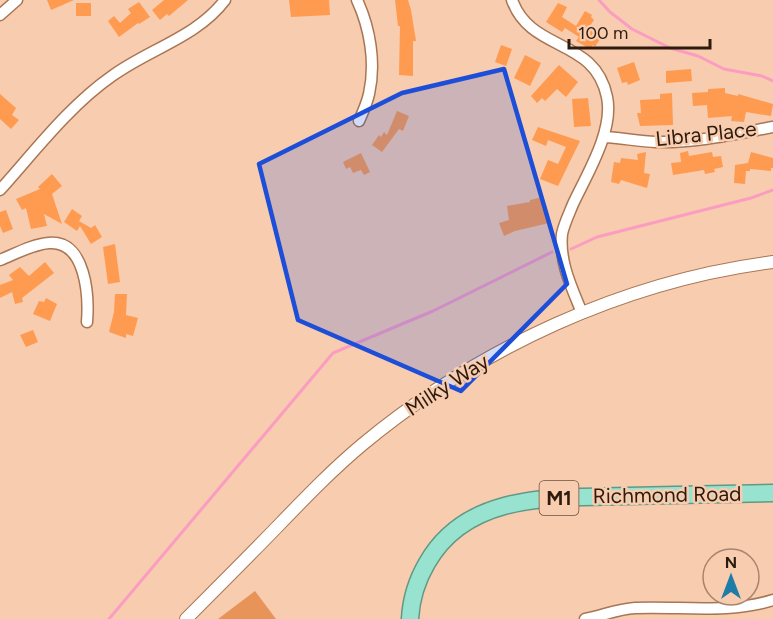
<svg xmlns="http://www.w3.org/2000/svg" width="773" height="619" viewBox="0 0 773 619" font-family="Figtree,sans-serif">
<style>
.green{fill:#e89458}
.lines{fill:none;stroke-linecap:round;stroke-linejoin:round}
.stream{stroke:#fa9dc1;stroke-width:3}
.building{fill:#fe9b51}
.minor-casing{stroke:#a87654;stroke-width:13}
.tertiary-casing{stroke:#a87654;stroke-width:14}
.trunk-casing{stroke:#629883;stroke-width:19}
.minor{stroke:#fff;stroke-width:10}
.tertiary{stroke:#fff;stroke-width:12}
.trunk{stroke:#98e3cf;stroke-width:16}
.marked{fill:#1d4ed8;fill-opacity:0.2;stroke:#1d4ed8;stroke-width:4.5;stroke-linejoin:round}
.labels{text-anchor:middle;stroke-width:5;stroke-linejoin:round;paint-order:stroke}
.shield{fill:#f8ccaf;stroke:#6b503e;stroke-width:1.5}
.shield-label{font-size:20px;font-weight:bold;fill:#2f1b0d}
.street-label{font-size:21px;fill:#2f1b0d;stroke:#f8ccaf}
</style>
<rect width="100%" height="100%" fill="#f8ccaf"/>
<path class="green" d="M255,591L276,619H218Z"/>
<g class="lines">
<path class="stream" d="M599,0L610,12L632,29L670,48L698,56L724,69L762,76L773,81
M571,249L597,237L751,198L773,190
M109,619L333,353L433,311L552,252"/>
</g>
<path class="building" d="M47,0H74L51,10Z
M164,0H188L169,16L167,14L160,20L152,10Z
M289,0H329L330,15L291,17Z
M395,0H408L411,10L416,41H413V76L399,75L400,26H398Z
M139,2L150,17L139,24L138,23L119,37L108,21L114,16L120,23L131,13L128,9Z
M76,3H91V16H76Z
M558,3L567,7L562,17L576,26L585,11L592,15L591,17L594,20L588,29L601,37L595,47L593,45L590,49L576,41L579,37L565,28L562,32L546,22Z
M501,45L512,49L506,66L495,62Z
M525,55L541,63L530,86L514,78Z
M634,62L640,80L628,85L627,82L622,83L617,68Z
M559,65L578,82L566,97L557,89L545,101L542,98L537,103L531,96Z
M691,69L692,81L666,83V71Z
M725,88V93L738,96V94L773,104L771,116L746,112L744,122L731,121L732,116L708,118L707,105L693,106L692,93L708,92V89Z
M672,93L673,125L640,126L637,113H641L640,100L660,99V94Z
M0,94L16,108L12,115L19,120L11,129L0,119Z
M588,98L591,126L574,127L572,99Z
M397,111L409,116L403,131L399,129L382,152L372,145L379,135L381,137L384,132L387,135Z
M538,127L580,141L558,186L540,179L548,160L558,164L566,147L548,140L546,146L532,140Z
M688,151L689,156L712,152L713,157L721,156L723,167L714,169L715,172L705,174L704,170L673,175L671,163L681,162L680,153Z
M646,152L644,173L650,174L647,188L621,180L619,184L611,182L614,162L620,163L621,158L638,160L637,154Z
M751,152L773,158V168H771V171L750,169V171H746L745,184L734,183L735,165L748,163Z
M361,153L370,172L364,175L361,170L353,173L350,167L346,169L343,162Z
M52,174L62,186L52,194L62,224L44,214L47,226L31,229L26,208L22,210L16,199L40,189L38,187Z
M543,197L549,223L515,231L504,236L499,223L509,220L507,206L530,202V200Z
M72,209L82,216L79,221L91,228L95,225L102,237L91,244L80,226L77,231L64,222Z
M6,210L13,229L3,233L0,226V212Z
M115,244L120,282L108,284L103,247Z
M45,262L54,273L22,298L23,302L15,304L12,292L0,298V285L13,280L9,275L20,267L29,276Z
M115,294H127L126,315L138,318L133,336L126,334V338L109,332L114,312Z
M46,298L57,304L50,321L33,314L39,301L44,302Z
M33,330L38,342L26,347L20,335Z"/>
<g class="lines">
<g class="minor-casing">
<path id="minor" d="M357,0C370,28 376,63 369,94C367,103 363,112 359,121
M512,0C531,53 595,37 607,97C614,131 587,174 573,204C569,214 564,224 562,234C559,262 572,288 582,313
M0,15L17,0
M604,137C621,138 638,141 656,142C695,143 735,134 773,127
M0,190C35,151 69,106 112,76C149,49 197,37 225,0
M0,260C15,254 33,244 49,243C86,240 89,296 87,322
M585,619C602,616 617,609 635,608C680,606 729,614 773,600"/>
</g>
<g class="tertiary-casing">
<path id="tertiary" d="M186,619C217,588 248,557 278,526C306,497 333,469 363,444C479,348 624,281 773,262"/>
</g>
<g class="trunk-casing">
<path id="trunk" d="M410,619C411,600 417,580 427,563C468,491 556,498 627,496C676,495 724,494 773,493"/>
</g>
<use href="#minor" class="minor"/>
<use href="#tertiary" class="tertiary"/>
<use href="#trunk" class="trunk"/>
</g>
<path class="marked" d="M504,69L567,284L461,391L298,320L259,164L402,93Z"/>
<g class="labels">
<rect class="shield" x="539.5" y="481" width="39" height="34" rx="4.5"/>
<g class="shield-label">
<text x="559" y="505">M1</text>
</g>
<g class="street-label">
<text transform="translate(706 134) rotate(-6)" y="7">Libra Place</text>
<text transform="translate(447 385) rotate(-33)" y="7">Milky Way</text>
<text transform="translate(667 495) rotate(-1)" y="7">Richmond Road</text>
</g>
</g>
<g transform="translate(731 577)"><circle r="28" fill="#f8ccaf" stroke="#a8856e" stroke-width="1.5"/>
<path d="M0-4.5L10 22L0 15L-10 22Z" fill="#1e7ca9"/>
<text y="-9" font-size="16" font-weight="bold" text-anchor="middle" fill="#2f1b0d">N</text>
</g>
<path d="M569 39v9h141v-9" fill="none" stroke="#2f1b0d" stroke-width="3"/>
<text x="578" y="39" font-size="18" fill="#2f1b0d" stroke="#f8ccaf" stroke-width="4.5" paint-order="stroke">100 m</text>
</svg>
